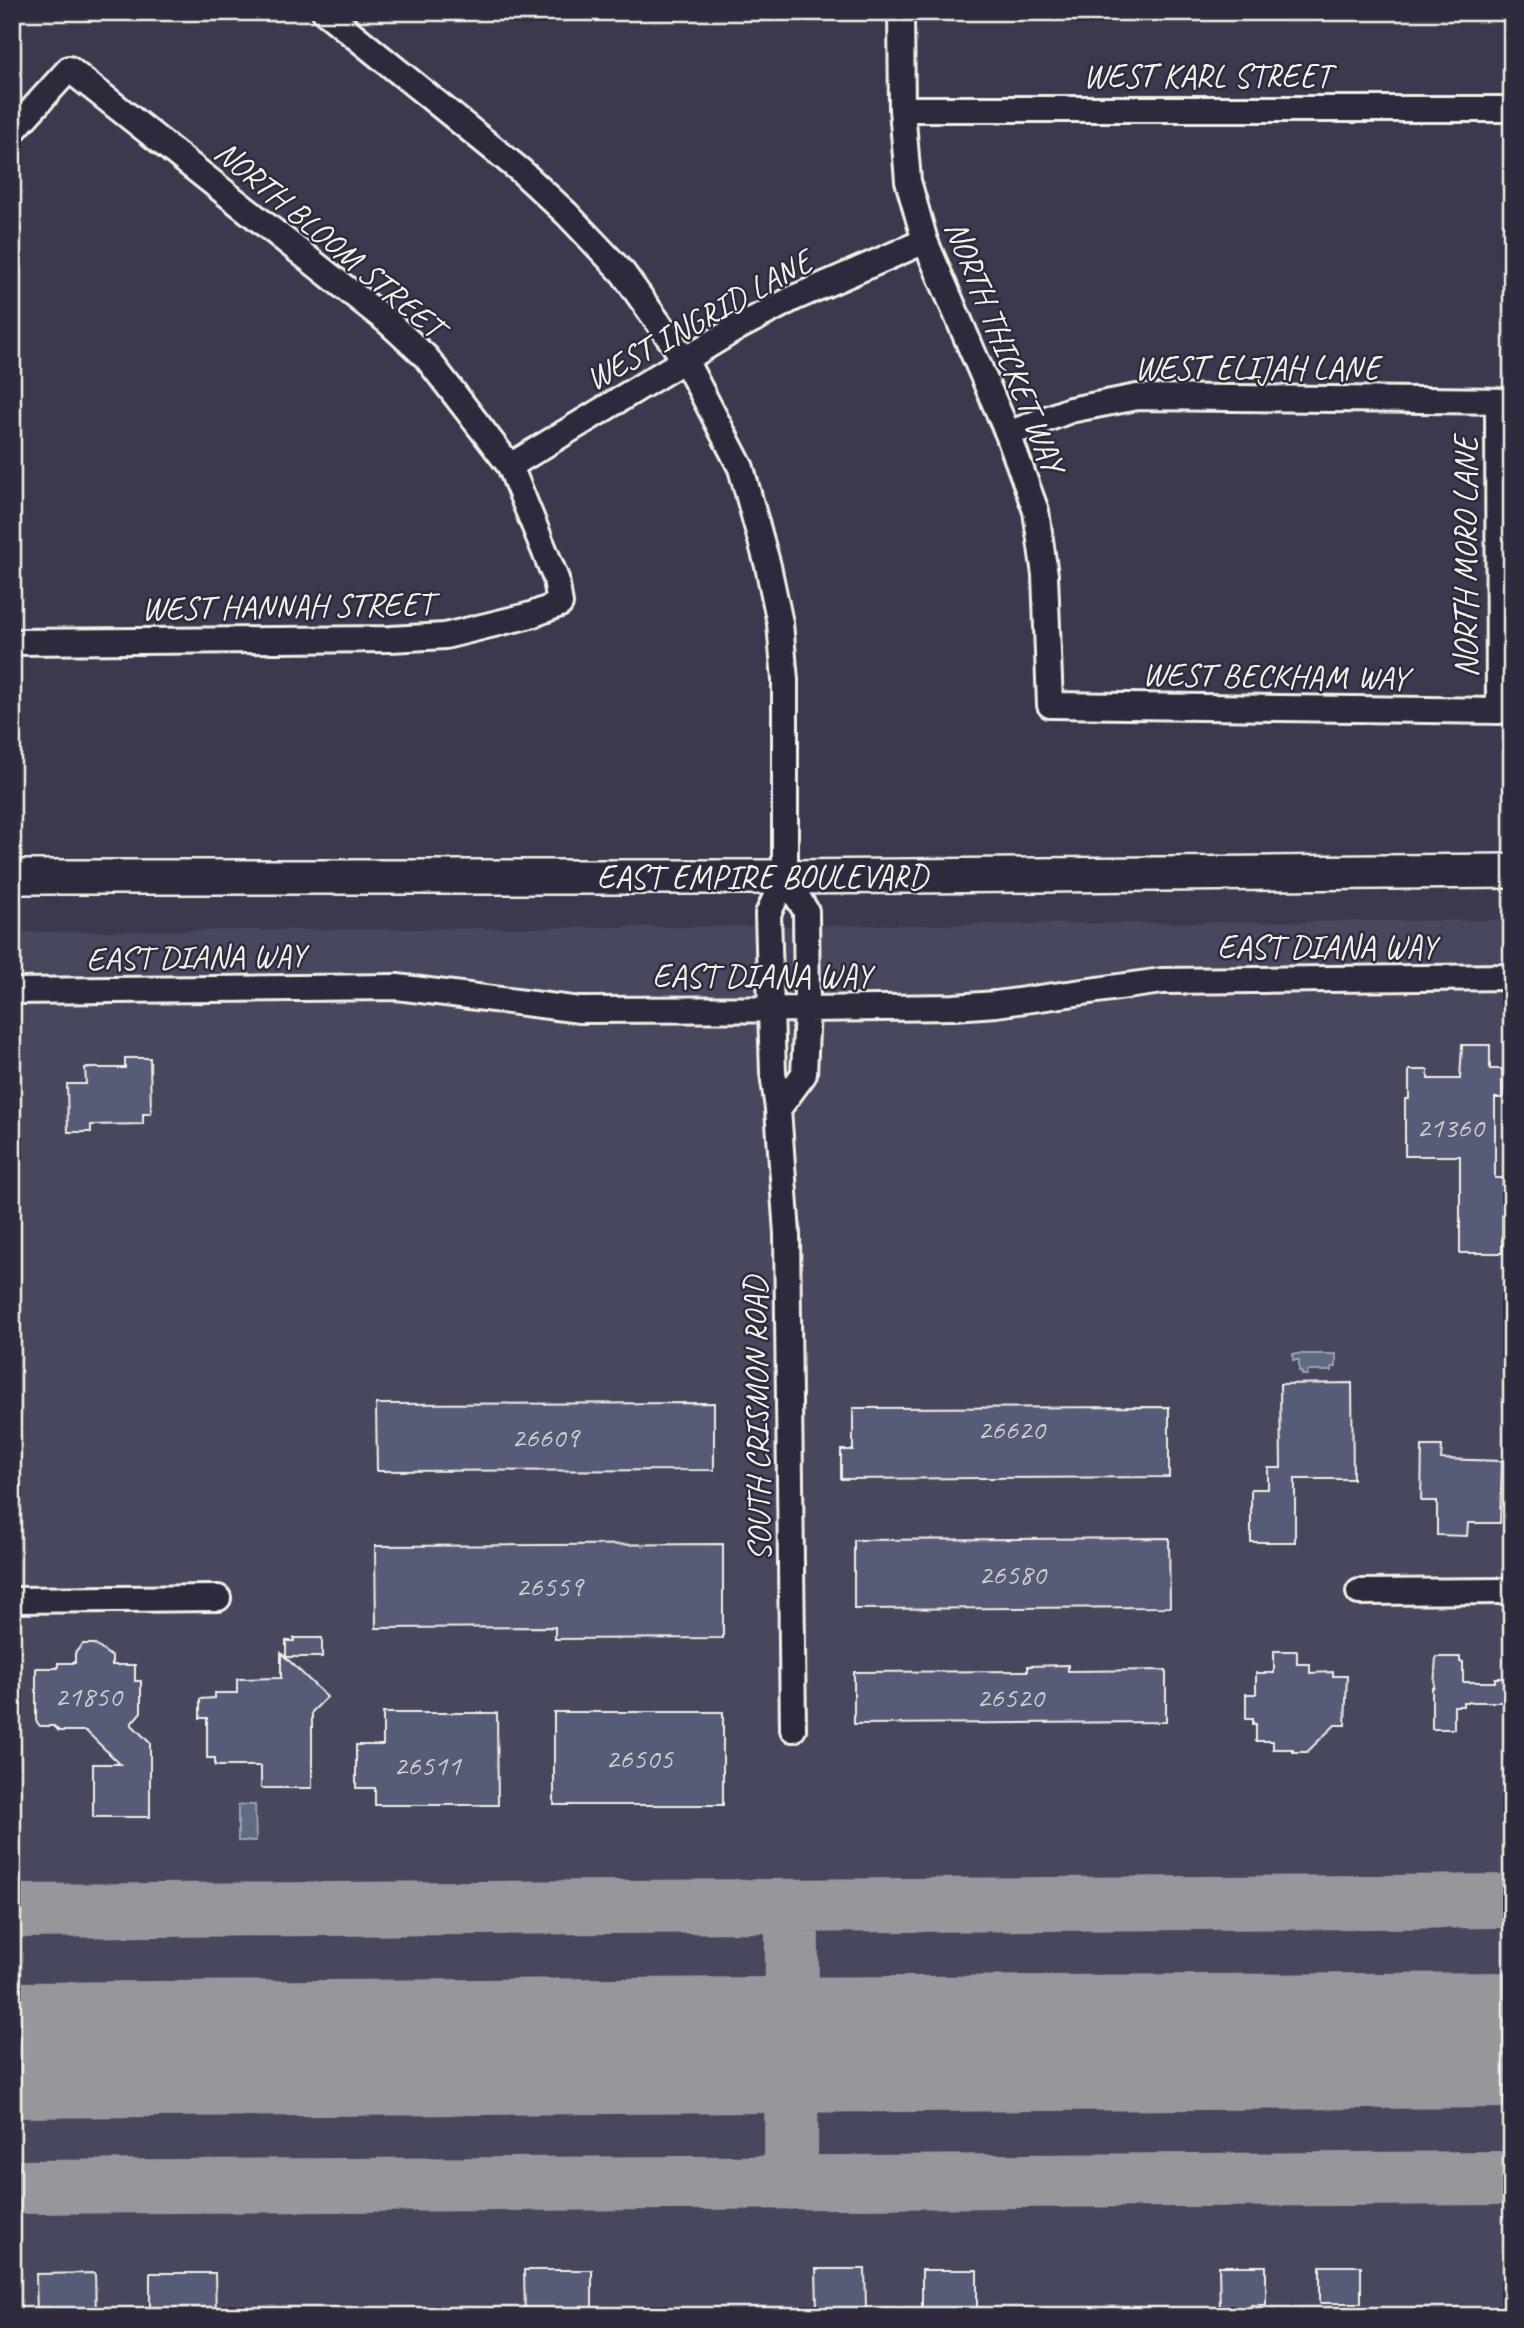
<svg xmlns="http://www.w3.org/2000/svg" width="1524" height="2328" viewBox="0 0 1524 2328" font-family="Caveat,sans-serif">
<style>
.built{fill:#47465d}
.water{fill:#5e6b83;stroke:#9aa1ab;stroke-width:2}
.lines{fill:none;stroke-linecap:round;stroke-linejoin:round}
.taxiway{stroke:#98959b;stroke-width:54}
.runway{stroke:#98959b;stroke-width:136}
.building{fill:#565b77;stroke:#f4f1e8;stroke-width:2}
.street-casing{stroke:#f4f1e8;stroke-width:30}
.secondary-casing{stroke:#f4f1e8;stroke-width:38}
.street{stroke:#2f2a3d;stroke-width:24}
.secondary{stroke:#2f2a3d;stroke-width:33}
.labels{text-anchor:middle;stroke-width:5;stroke-linejoin:round;paint-order:stroke}
.number-label{font-size:30px;fill:#ccc}
.street-label{font-size:33px;fill:#f4f1e8;stroke:#2f2a3d}
</style>
<rect width="100%" height="100%" fill="#3b394e"/>
<filter id="ink" filterUnits="userSpaceOnUse"><feTurbulence type="fractalNoise" baseFrequency=".0143" numOctaves="2"/><feDisplacementMap in="SourceGraphic" scale="14" xChannelSelector="R" yChannelSelector="G"/><feConvolveMatrix kernelMatrix="1 2 1 2 8 2 1 2 1" color-interpolation-filters="sRGB"/></filter>
<g filter="url(#ink)">
<path class="built" d="M1512,920V2316H12V932Z"/>
<path class="water" d="M1293,1354H1336V1367H1332V1371H1307V1375H1302V1372L1299,1371V1360H1293Z
M238,1805H255L256,1841H238Z"/>
<g class="lines">
<path class="taxiway" d="M12,1911L1512,1901
M791,2183L792,1906
M12,2187L1512,2178"/>
<path class="runway" d="M12,2050L1512,2040"/>
</g>
<path class="building" d="M1462,1045H1490V1069H1502V1098H1495V1178H1503L1502,1253H1460V1156H1405V1099H1409V1070H1428V1079H1460Z
M125,1058H150L151,1114H143V1124L91,1125V1132H68L67,1084H86L85,1068H125Z
M1352,1383L1353,1479H1295V1542H1251V1489H1268V1468H1281L1280,1384Z
M714,1403V1470L377,1471L376,1404Z
M1169,1407V1477L841,1479V1450H853V1408Z
M1422,1446H1442L1441,1459L1502,1461L1500,1523H1468L1467,1536L1437,1535V1501H1421Z
M1169,1538L1170,1607L854,1609V1540Z
M723,1544V1638L555,1639V1627L376,1628L375,1546Z
M294,1638H322V1657H286V1641H294Z
M83,1644H94L112,1657V1665H135V1681H141V1712L131,1724L150,1743V1817H93V1764H120L86,1731H59L54,1726H40L36,1721V1668H58V1663H75V1653Z
M1274,1651H1297V1664H1310V1673L1333,1672V1676H1347L1345,1725H1335L1307,1752H1293V1749H1273V1741H1256V1724H1253V1719H1246V1694H1256V1673H1274Z
M281,1653L327,1697L312,1712V1788H261V1766H215V1758H207V1718H200V1699L215,1698V1693H237V1679L281,1678Z
M1436,1657H1460V1662H1463V1682H1495V1678H1512V1702H1463V1706H1454V1729H1432V1687H1434Z
M1068,1665V1671L1166,1670V1722L854,1724V1672L1028,1671V1666Z
M554,1712H723V1805H554Z
M383,1713H497L498,1805H375V1788H356V1745H383Z
M1219,2266H1266V2305H1251V2312H1220Z
M1320,2266H1361V2303H1320Z
M816,2269H865L866,2308L817,2309Z
M524,2270H592V2316H525Z
M922,2270H977V2316H922Z
M95,2273L96,2316H37L36,2274Z
M150,2273H215L216,2316H150Z"/>
<g class="lines">
<g class="street-casing">
<path id="street" d="M325,12L521,171L567,214L623,273L685,360L741,468L768,566L780,623L785,680V877L768,914L773,1073L778,1109L787,1234L793,1729
M901,12L902,109L908,181L925,241L1008,434L1036,511L1045,575L1050,705L1499,711L1498,402
M902,109H1512
M12,132L69,69L387,321L426,357L510,466L556,579L560,604L531,615L445,636L390,639L12,642
M1008,434L1070,410L1137,397L1512,401
M510,466L737,328L794,298L925,241
M12,991L397,987L580,1010L807,1009L954,1007L996,1004L1162,981L1512,977
M778,1109L804,1074L807,1009L806,911L785,877
M1359,1592L1512,1591
M12,1600L218,1598"/>
</g>
<g class="secondary-casing">
<path id="secondary" d="M12,877H785L1512,871"/>
</g>
<use href="#street" class="street"/>
<use href="#secondary" class="secondary"/>
</g>
</g>
<g class="labels">
<g class="number-label">
<text x="1450" y="1137">21360</text>
<text x="1011" y="1439">26620</text>
<text x="545" y="1447">26609</text>
<text x="1012" y="1584">26580</text>
<text x="549" y="1596">26559</text>
<text x="88" y="1706">21850</text>
<text x="1010" y="1707">26520</text>
<text x="639" y="1768">26505</text>
<text x="427" y="1775">26511</text>
</g>
<g class="street-label">
<text x="1207" y="87">WEST KARL STREET</text>
<text transform="translate(330 238) rotate(40)" y="12">NORTH BLOOM STREET</text>
<text transform="translate(698 319) rotate(-29)" y="12">WEST INGRID LANE</text>
<text transform="translate(1006 346) rotate(68)" y="12">NORTH THICKET WAY</text>
<text x="1257" y="379">WEST ELIJAH LANE</text>
<text transform="translate(1465 557) rotate(-90)" y="12">NORTH MORO LANE</text>
<text transform="translate(287 605) rotate(-1)" y="12">WEST HANNAH STREET</text>
<text transform="translate(1275 675) rotate(1)" y="12">WEST BECKHAM WAY</text>
<text x="762" y="888">EAST EMPIRE BOULEVARD</text>
<text x="1327" y="958">EAST DIANA WAY</text>
<text transform="translate(196 956) rotate(-1)" y="12">EAST DIANA WAY</text>
<text x="762" y="987">EAST DIANA WAY</text>
<text transform="translate(756 1419) rotate(-91)" y="12">SOUTH CRISMON ROAD</text>
</g>
</g>
<rect width="1524" height="2328" fill="none" stroke="#2f2a3d" stroke-width="42"/>
<rect x="21" y="21" width="1482" height="2286" fill="none" stroke="#f4f1e8" stroke-width="2.5" filter="url(#ink)"/>
</svg>
